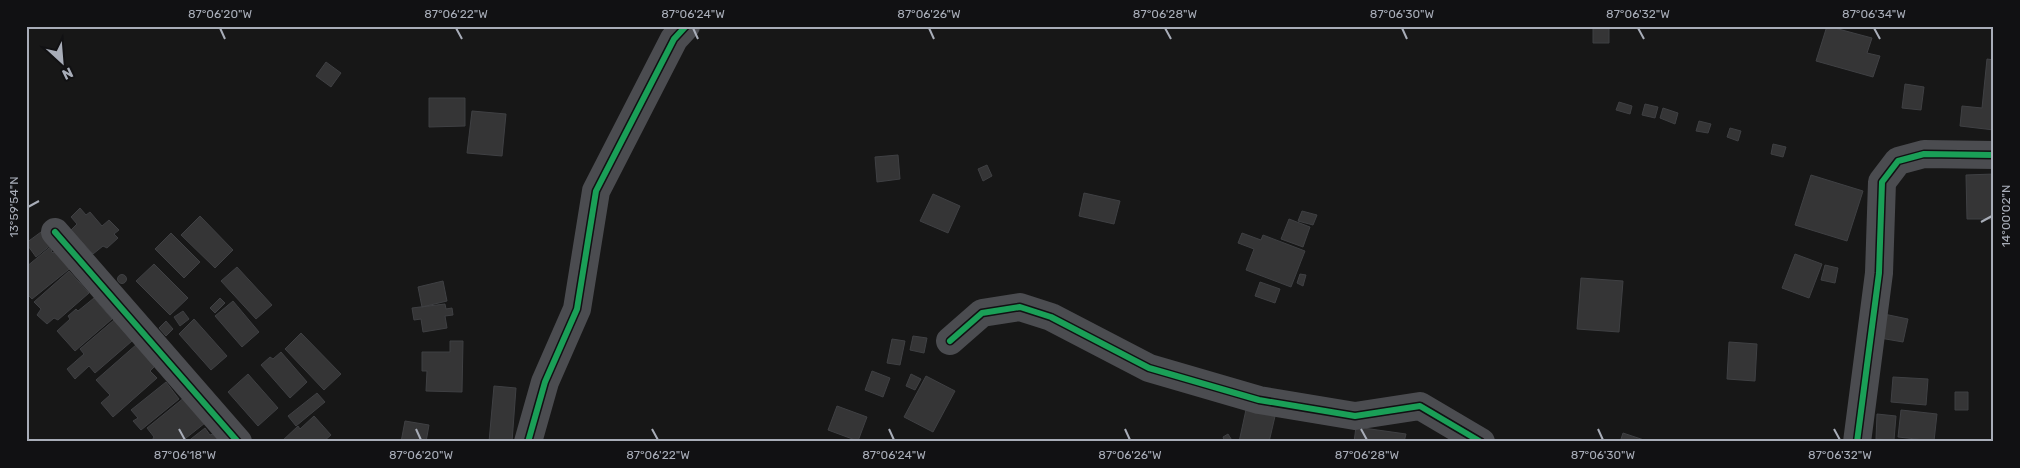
<svg xmlns="http://www.w3.org/2000/svg" width="2020" height="468" viewBox="0 0 2020 468" font-family="Rubik,sans-serif">
<style>
.building{fill:#353536;stroke:#3f4043}
.lines{fill:none;stroke-linecap:round;stroke-linejoin:round}
.street{stroke:#4b4c50;stroke-width:28}
.cycleway-casing{stroke:#111113;stroke-width:9}
.cycleway{stroke:#1a9f57;stroke-width:6}
.ticks{fill:none;stroke:#a8adb8;stroke-width:2}
.neatline{fill:none;stroke:#a8adb8;stroke-width:2}
.ticks-label{font-size:12px;text-anchor:middle;fill:#a8adb8}
</style>
<rect width="100%" height="100%" fill="#171717"/>
<path class="building" d="M1827,26L1872,38L1867,53L1880,56L1873,77L1816,61Z
M1593,28H1609V43H1593Z
M1987,59L1994,60V130L1960,126L1962,106L1982,108Z
M326,62L341,73L331,87L316,76Z
M1905,84L1924,87L1921,110L1902,108Z
M429,98H465V126L429,127Z
M1619,102L1632,106L1630,114L1616,110Z
M1645,104L1658,107L1655,118L1642,115Z
M1663,108L1678,113L1675,124L1660,118Z
M472,111L506,114L502,156L467,153Z
M1699,121L1711,124L1708,133L1696,131Z
M1730,128L1741,131L1738,141L1727,137Z
M1773,144L1786,147L1783,157L1771,154Z
M898,155L900,179L877,182L875,157Z
M987,165L992,176L983,181L978,169Z
M1994,174V219H1967L1966,175Z
M1811,175L1863,191L1847,241L1795,225Z
M1084,193L1120,201L1114,224L1079,216Z
M933,194L960,206L948,233L920,221Z
M80,208L86,215L90,212L102,226L109,220L119,230L114,234L118,238L107,248L103,246L93,254L71,230L77,224L71,217Z
M1302,211L1317,215L1313,225L1298,221Z
M200,216L233,250L215,268L181,235Z
M1289,219L1310,227L1303,247L1281,239Z
M41,232L52,244L36,257L26,243Z
M171,233L200,262L184,278L155,249Z
M1242,233L1261,240L1263,235L1305,251L1291,287L1246,270L1254,249L1238,243Z
M54,244L56,247L51,251L53,253L59,248L73,266L32,299L28,295L26,296V267Z
M1795,254L1822,264L1809,298L1782,288Z
M154,264L188,298L170,315L136,281Z
M1825,265L1838,268L1835,283L1821,280Z
M237,267L272,305L256,319L221,281Z
M69,271L89,293L58,320L54,318L47,324L37,315L41,309L34,302Z
M1300,274L1306,275L1303,286L1297,283Z
M117.5 279a4.5 4.5 0 1 1 9 0a4.5 4.5 0 1 1-9 0Z
M1581,278L1623,281L1619,332L1577,329Z
M443,281L447,301L422,307L418,287Z
M1260,282L1280,289L1275,303L1255,296Z
M94,298L112,319L75,351L57,331L70,319L68,316L76,309L78,311Z
M220,298L225,303L215,313L210,308Z
M233,301L259,332L242,347L215,316Z
M445,304L446,309L452,308L453,315L445,316L447,328L423,332L421,319L414,320L412,308Z
M183,311L189,319L180,326L174,317Z
M1879,313L1908,319L1903,342L1874,337Z
M194,319L227,356L211,370L179,334Z
M114,320L132,341L95,373L89,366L75,379L67,369L84,354L80,349Z
M166,321L173,329L166,336L159,328Z
M301,333L341,374L324,390L285,349Z
M913,336L927,338L924,353L910,350Z
M892,339L905,341L900,365L887,363Z
M450,341H463L462,392L426,391L427,371H422V352H450Z
M1729,342L1757,344L1755,381L1727,379Z
M137,344L156,365L150,371L157,378L113,417L101,403L110,395L96,380Z
M281,352L307,382L290,398L261,365L270,357L273,359Z
M872,371L890,378L883,397L865,390Z
M248,374L278,408L258,426L228,392Z
M911,374L921,379L915,390L906,386Z
M926,376L955,391L933,432L904,417Z
M1893,377L1928,379L1926,405L1891,402Z
M166,382L179,399L141,430L133,421L138,418L131,410Z
M494,386L516,388L512,442H489Z
M1955,392H1968V410H1955Z
M317,393L325,402L296,426L288,416Z
M185,397L205,423L181,442H151L154,437L147,428Z
M1247,405L1276,412L1269,442H1239Z
M837,406L867,417L858,441L828,430Z
M1901,410L1937,414L1934,441L1898,437Z
M1877,414L1896,416L1894,440L1876,439Z
M314,416L331,435L323,442H281L298,426L300,429Z
M405,421L429,425L426,442H401Z
M1356,427L1406,434L1404,442H1354Z
M205,428L210,435L216,433L219,437L213,442H187Z
M1623,433L1650,442H1620Z
M1228,434L1233,442H1225L1223,437Z"/>
<g class="lines">
<path class="street" d="M55,232L238,442
M950,341L982,313L1020,307L1051,317L1149,368L1259,400L1355,416L1420,406L1481,442
M528,442L545,382L577,309L596,191L674,39L686,26
M1857,442L1879,273L1882,182L1898,161L1924,154L1994,155"/>
<g class="cycleway-casing">
<path id="cycleway" d="M55,232L238,442
M950,341L982,313L1020,307L1051,317L1149,368L1259,400L1355,416L1420,406L1481,442
M528,442L545,382L577,309L596,191L674,39L686,26
M1857,442L1879,273L1882,182L1898,161L1924,154L1994,155"/>
</g>
<use href="#cycleway" class="cycleway"/>
</g>
<path class="ticks" d="M220,28L225,39M456,28L462,39M693,28L698,39M929,28L934,39M1165,28L1171,39M1402,28L1407,39M1638,28L1644,39M1874,28L1880,39M28,207L39,201M1981,222L1992,216M179,429L185,440M416,429L421,440M652,429L658,440M889,429L894,440M1125,429L1130,440M1361,429L1367,440M1598,429L1603,440M1834,429L1840,440"/>
<rect width="2020" height="468" fill="none" stroke="#111113" stroke-width="55"/>
<g transform="translate(62 62) rotate(154)" stroke="#111113" stroke-width="4" paint-order="stroke">
<path d="M0-4L9 19L0 12L-9 19Z" fill="#a8adb8"/>
<text y="-8" font-size="14" font-weight="bold" text-anchor="middle" fill="#a8adb8">N</text>
</g>
<rect x="28" y="28" width="1964" height="412" class="neatline"/>
<g class="ticks-label">
<text x="220" y="18">87°06'20"W</text>
<text x="456" y="18">87°06'22"W</text>
<text x="693" y="18">87°06'24"W</text>
<text x="929" y="18">87°06'26"W</text>
<text x="1165" y="18">87°06'28"W</text>
<text x="1402" y="18">87°06'30"W</text>
<text x="1638" y="18">87°06'32"W</text>
<text x="1874" y="18">87°06'34"W</text>
<text transform="translate(14 207) rotate(-90)" y="4">13°59'54"N</text>
<text transform="translate(2006 216) rotate(-90)" y="4">14°00'02"N</text>
<text x="185" y="459">87°06'18"W</text>
<text x="421" y="459">87°06'20"W</text>
<text x="658" y="459">87°06'22"W</text>
<text x="894" y="459">87°06'24"W</text>
<text x="1130" y="459">87°06'26"W</text>
<text x="1367" y="459">87°06'28"W</text>
<text x="1603" y="459">87°06'30"W</text>
<text x="1840" y="459">87°06'32"W</text>
</g>
</svg>
